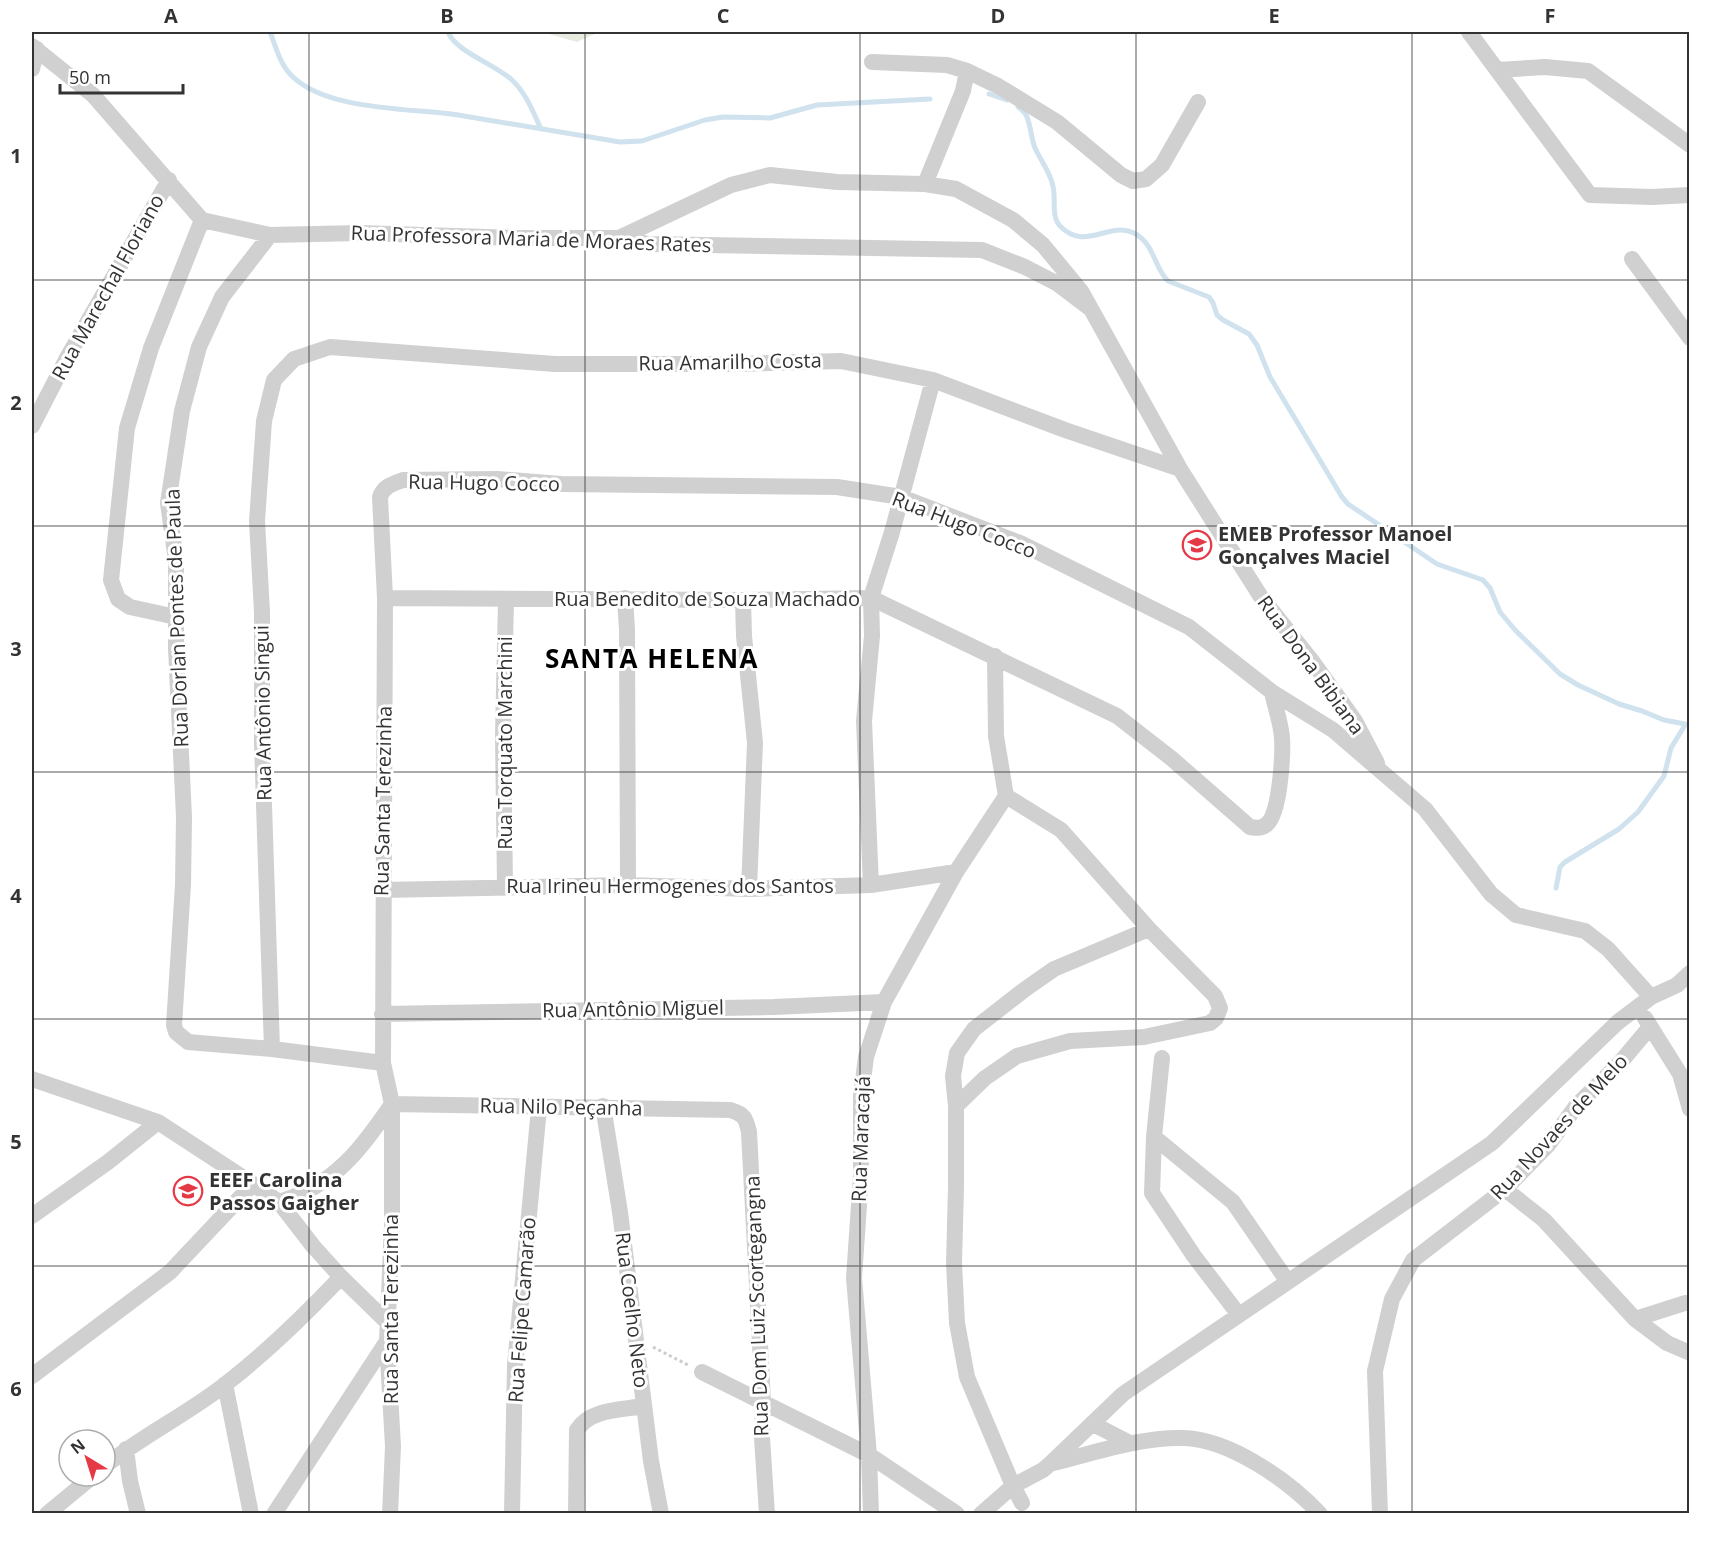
<svg xmlns="http://www.w3.org/2000/svg" width="1721" height="1545" viewBox="0 0 1721 1545" font-family="'Open Sans',sans-serif">
<style>
.green{fill:#e6ecdf}
.lines{fill:none;stroke-linecap:round;stroke-linejoin:round}
.stream{stroke:#cfe2ee;stroke-width:5}
.path{stroke:#cdcdcd;stroke-width:3;stroke-dasharray:3 3;stroke-linecap:butt}
.minor{stroke:#d0d0d0;stroke-width:16}
.grid{fill:none;stroke:#333;stroke-width:1.5;stroke-opacity:0.55}
.labels{text-anchor:middle;stroke-width:6;stroke-linejoin:round;paint-order:stroke}
.street-label{font-size:20px;fill:#333;stroke:#fff}
.poi-label{font-size:20px;font-weight:bold;fill:#333;stroke:#fff;text-anchor:start}
.district-label{font-size:26px;font-weight:bold;letter-spacing:1.5px;fill:#000;stroke:#fff}
.neatline{fill:none;stroke:#333;stroke-width:2}
.grid-label{font-size:20px;text-anchor:middle;font-weight:bold;fill:#333}
</style>
<rect width="100%" height="100%" fill="#fff"/>
<path class="green" d="M542,32H599L577,42Z"/>
<g class="lines">
<path class="stream" d="M270,32C276,47 280,65 292,76C327,111 411,108 458,115C512,124 566,133 620,142L642,141L705,120L723,117L770,118L817,105L930,99
M448,32C456,52 495,64 512,80C526,93 533,112 541,129
M989,94L1007,100
M1018,107C1022,110 1025,112 1027,117C1031,127 1031,138 1035,148C1041,161 1050,172 1053,186C1056,198 1051,217 1060,226C1085,252 1108,221 1134,233C1155,244 1154,268 1168,281L1209,297L1213,303L1217,315L1223,320L1249,334L1257,345L1270,377L1342,497L1348,504L1437,564L1483,580L1490,588L1500,612L1515,630L1560,674L1578,685L1619,704L1642,711L1664,720L1690,725
M1556,888L1560,867L1565,862L1619,829L1638,812L1664,776L1671,748L1685,725"/>
<path class="path" d="M653,1347L690,1366"/>
<path class="minor" d="M1469,32L1497,70L1545,67L1588,71L1690,145
M32,46L93,95L202,220L270,235L359,233L517,238H619L649,244L982,250L1025,267L1058,284L1091,309
M872,62L947,65L967,71L963,91L925,184
M32,69L37,49
M1497,70L1590,195L1652,197L1690,195
M967,71L998,86L1057,122L1121,175L1133,181L1146,179L1162,165L1198,102
M270,235L222,297L199,347L182,411L168,503L176,561V648L184,817L183,885L174,1025L176,1032L188,1042L272,1049L383,1063
M619,238L731,185L770,175L837,182L925,184L956,189L1013,220L1043,245L1081,291L1180,469L1261,597L1312,661L1355,721L1377,763
M1632,259L1690,338
M32,426L67,358L169,180
M385,598L743,600L871,598L1117,716L1171,758L1250,827C1256,828 1262,829 1267,824C1280,813 1283,755 1282,738C1281,723 1275,707 1272,692
M625,598L627,630L628,885
M743,600L744,636L755,743L749,889
M176,617L130,607L118,599L111,580L127,428L151,348L202,220
M871,885L864,721L872,636L871,598L892,532L933,380
M505,886L503,735L506,600
M382,890L628,885L749,889L871,885L956,872
M382,1014L774,1007L884,1002
M1645,1018L1680,1074L1690,1109
M272,1049L262,743V612L257,521L264,421L274,380L294,359L330,347L555,364H737L841,361L933,380L1065,430L1180,469
M1162,1058L1154,1137L1233,1202L1288,1282
M32,1079L158,1122L253,1184L279,1202L313,1246L341,1277L388,1323
M392,1104C505,1107 617,1107 730,1110C744,1114 746,1118 749,1132L763,1402L762,1438L767,1514
M603,1106L620,1212L651,1461L661,1514
M956,1106L985,1078L1017,1056L1070,1041L1144,1037L1210,1023L1216,1018L1220,1008L1215,996L1149,929L1061,830L1006,796
M1154,1137L1152,1193L1194,1256L1239,1315
M1505,1189L1544,1220L1635,1319L1667,1343L1690,1353
M279,1202C335,1185 360,1150 392,1104
M32,1216L108,1162L158,1122
M1635,1319L1685,1303H1690
M702,1372L869,1455L957,1514
M32,1376L170,1272L253,1184
M225,1384L251,1514
M1093,1424L1130,1443
M126,1449L130,1481L138,1514
M1053,1463C1095,1453 1139,1437 1183,1438C1230,1439 1289,1481 1320,1514
M105,1466C143,1435 188,1414 227,1383C268,1351 305,1315 341,1277
M1022,1503L1013,1486L967,1377L957,1323L954,1263L956,1187V1106L953,1076L957,1053L974,1029L1024,990L1054,969L1149,929
M47,1514L93,1476
M274,1514L387,1341
M390,1514L393,1446L387,1341L392,1225V1104L383,1063L385,598L380,497C384,486 392,484 403,480L497,479L561,484L837,487L901,497L1020,543L1189,627L1272,692L1333,730L1425,809L1491,894L1516,915L1585,931L1608,949L1651,997
M512,1514L515,1365L539,1108
M576,1514L577,1430C590,1409 621,1410 644,1406
M871,1514L869,1455L854,1278L861,1176V1096L866,1057L884,1002L956,872L1006,796L996,736L995,656
M981,1514L1013,1486L1043,1470L1051,1463L1123,1394L1492,1143L1618,1022L1651,997L1677,985L1690,973
M1380,1514L1375,1371L1392,1299L1413,1260L1505,1189L1548,1145L1577,1105L1619,1064L1650,1027"/>
</g>
<path class="grid" d="M309,32V1514M585,32V1514M860,32V1514M1136,32V1514M1412,32V1514M32,280H1690M32,526H1690M32,772H1690M32,1019H1690M32,1266H1690"/>
<defs>
<g id="school-ring" transform="scale(1.5)"><circle r="9.5" fill="#fff" stroke="#e63946" stroke-width="1.5"/><path d="M0-5L7-2L0 1L-7-2ZM-4 1L0 2.5L4 1V4Q0 6-4 4Z" fill="#e63946"/></g>
</defs>
<g fill-rule="evenodd">
<use href="#school-ring" x="1197" y="545"/>
<use href="#school-ring" x="188" y="1191"/>
</g>
<g class="labels">
<g class="street-label">
<text transform="translate(531 239) rotate(2)" y="7">Rua Professora Maria de Moraes Rates</text>
<text transform="translate(108 287) rotate(-61)" y="7">Rua Marechal Floriano</text>
<text transform="translate(730 362) rotate(-1)" y="7">Rua Amarilho Costa</text>
<text transform="translate(484 483) rotate(1)" y="7">Rua Hugo Cocco</text>
<text transform="translate(964 525) rotate(21)" y="7">Rua Hugo Cocco</text>
<text x="707" y="606">Rua Benedito de Souza Machado</text>
<text transform="translate(177 618) rotate(-92)" y="7">Rua Dorlan Pontes de Paula</text>
<text transform="translate(1311 665) rotate(54)" y="7">Rua Dona Bibiana</text>
<text transform="translate(263 713) rotate(-91)" y="7">Rua Antônio Singui</text>
<text transform="translate(505 743) rotate(-90)" y="7">Rua Torquato Marchini</text>
<text transform="translate(383 801) rotate(-89)" y="7">Rua Santa Terezinha</text>
<text x="670" y="893">Rua Irineu Hermogenes dos Santos</text>
<text transform="translate(633 1009) rotate(-1)" y="7">Rua Antônio Miguel</text>
<text transform="translate(561 1107) rotate(1)" y="7">Rua Nilo Peçanha</text>
<text transform="translate(1559 1127) rotate(-47)" y="7">Rua Novaes de Melo</text>
<text transform="translate(861 1139) rotate(-88)" y="7">Rua Maracajá</text>
<text transform="translate(757 1306) rotate(-92)" y="7">Rua Dom Luiz Scortegangna</text>
<text transform="translate(391 1309) rotate(-90)" y="7">Rua Santa Terezinha</text>
<text transform="translate(522 1310) rotate(-86)" y="7">Rua Felipe Camarão</text>
<text transform="translate(632 1310) rotate(83)" y="7">Rua Coelho Neto</text>
</g>
<g class="poi-label">
<text x="1218" y="541">EMEB Professor Manoel<tspan x="1218" dy="23">Gonçalves Maciel</tspan></text>
<text x="209" y="1187">EEEF Carolina<tspan x="209" dy="23">Passos Gaigher</tspan></text>
</g>
<g class="district-label">
<text x="652" y="668">SANTA HELENA</text>
</g>
</g>
<rect width="1721" height="1545" fill="none" stroke="#ffffff" stroke-width="66"/>
<g transform="translate(87 1458) rotate(322)"><circle r="28" fill="#ffffff" stroke="#adadad" stroke-width="1.5"/>
<path d="M0-4.5L10 22L0 15L-10 22Z" fill="#e63946"/>
<text y="-9" font-size="16" font-weight="bold" text-anchor="middle" fill="#333333">N</text>
</g>
<path d="M60 84v9h123v-9" fill="none" stroke="#333333" stroke-width="3"/>
<text x="69" y="84" font-size="18" fill="#333333" stroke="#ffffff" stroke-width="4.5" paint-order="stroke">50 m</text>
<rect x="33" y="33" width="1655" height="1479" class="neatline"/>
<g class="grid-label">
<text x="171" y="23">A</text>
<text x="447" y="23">B</text>
<text x="723" y="23">C</text>
<text x="998" y="23">D</text>
<text x="1274" y="23">E</text>
<text x="1550" y="23">F</text>
<text x="16" y="163">1</text>
<text x="16" y="410">2</text>
<text x="16" y="656">3</text>
<text x="16" y="903">4</text>
<text x="16" y="1149">5</text>
<text x="16" y="1396">6</text>
</g>
</svg>
